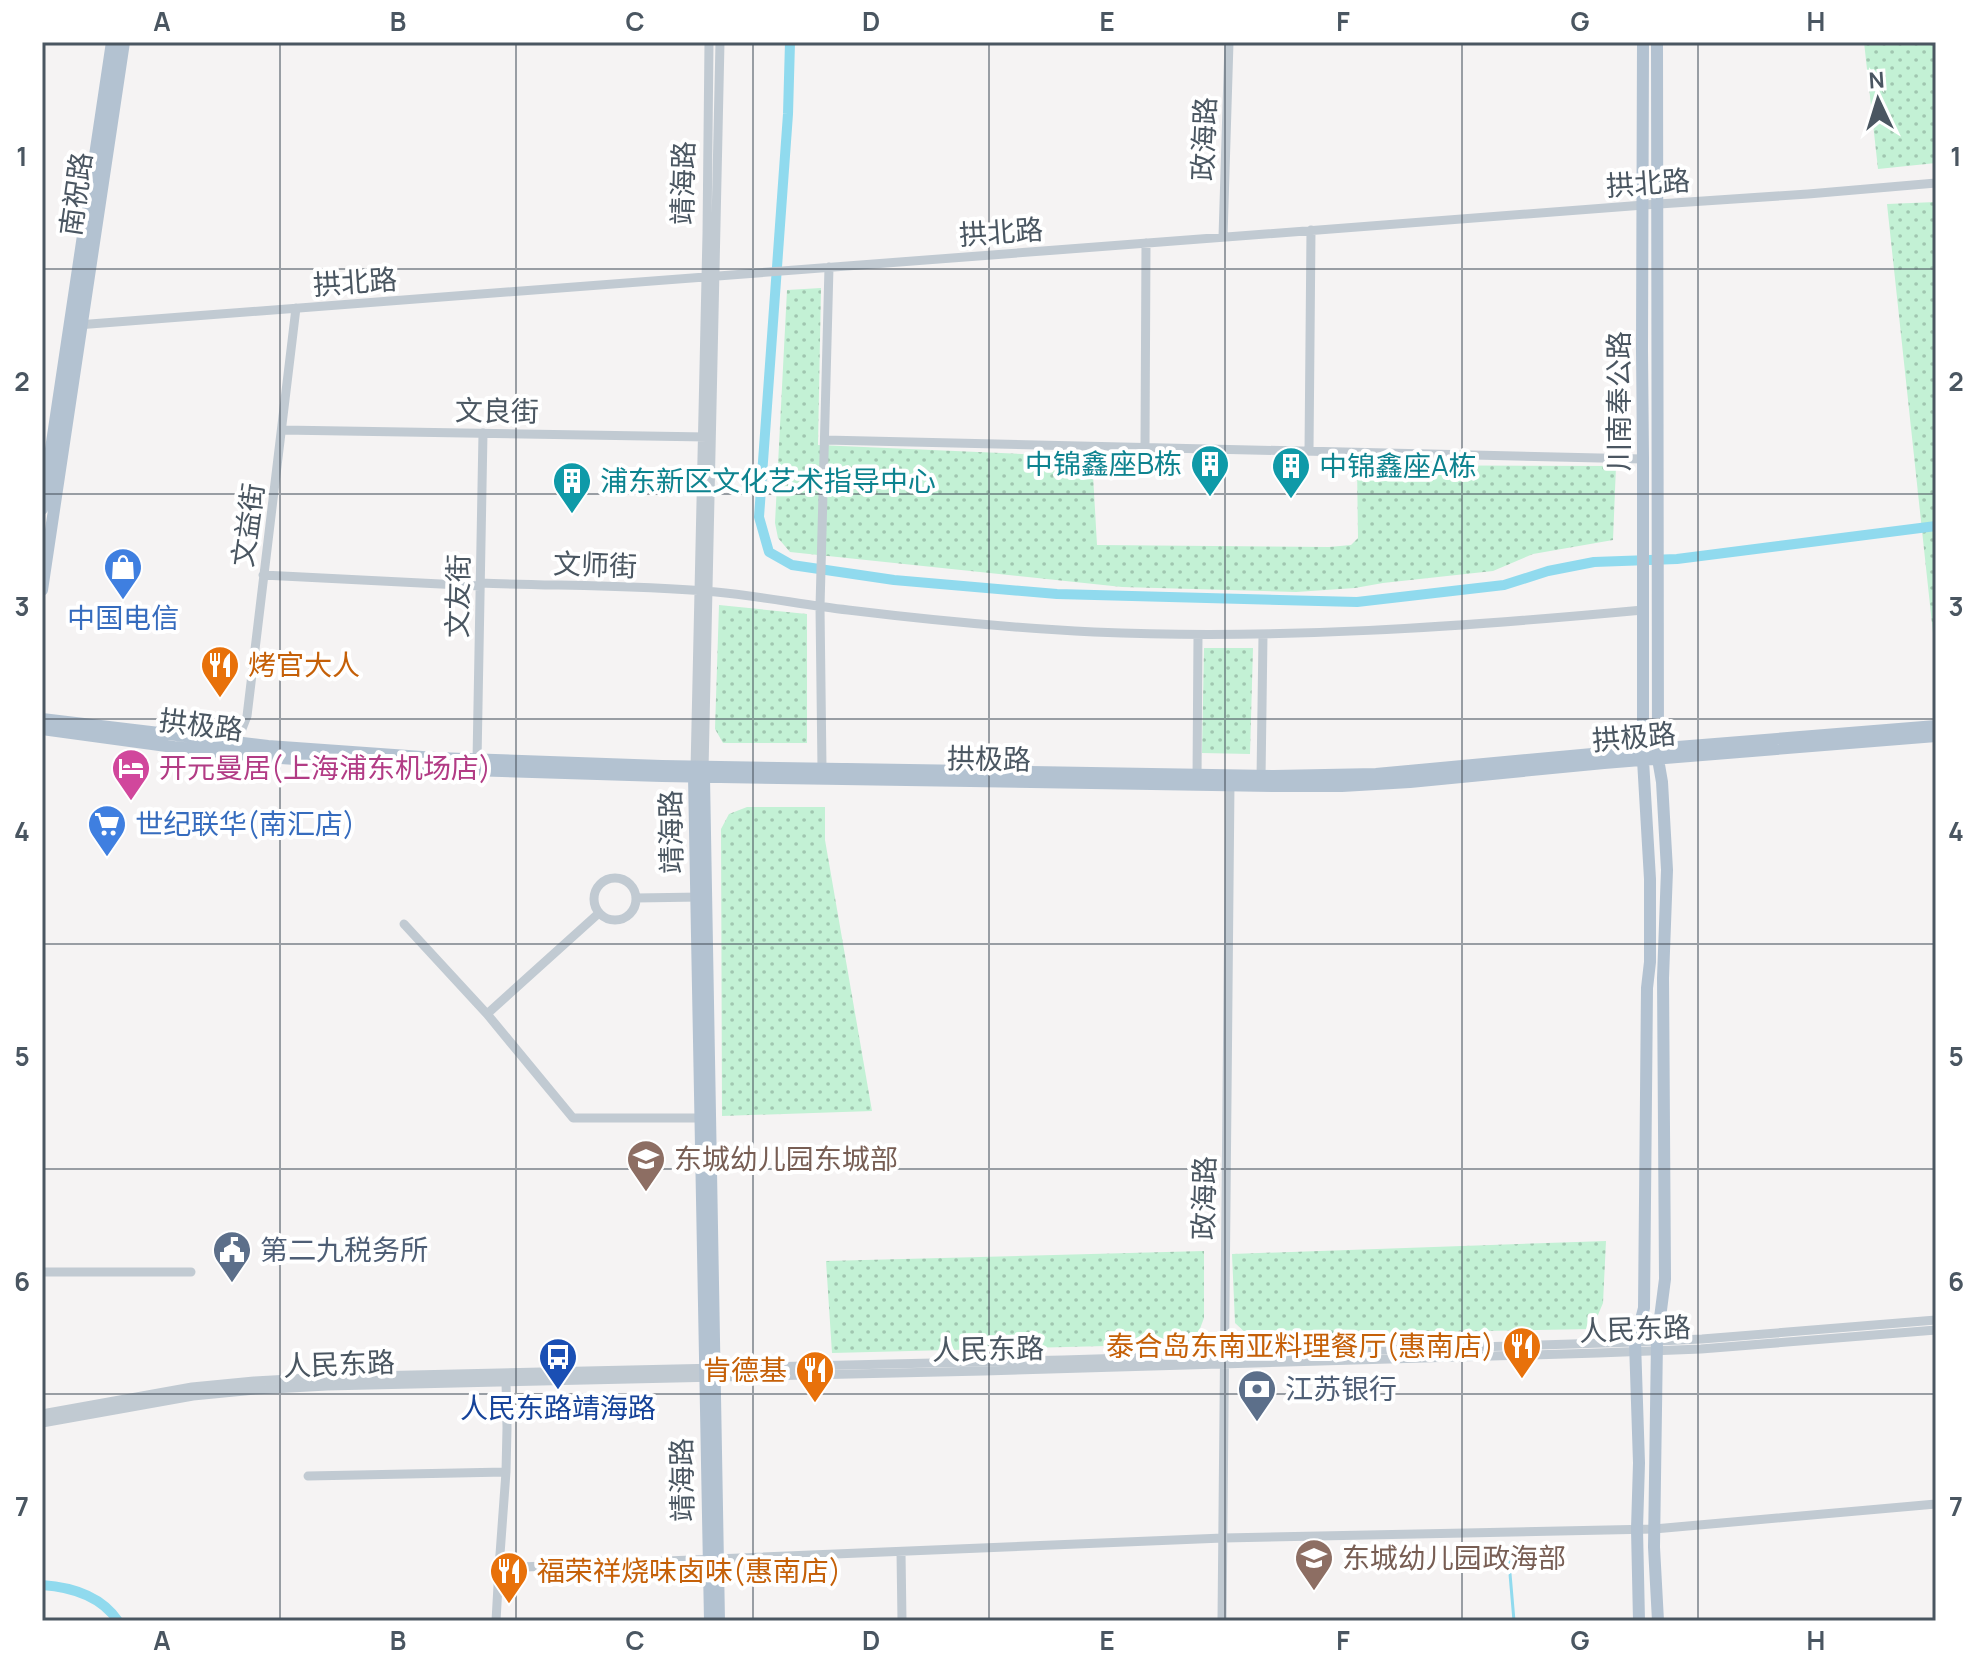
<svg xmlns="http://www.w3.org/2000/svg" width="1978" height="1663" viewBox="0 0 1978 1663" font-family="Manrope,'Noto Sans SC',sans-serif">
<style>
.grass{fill:url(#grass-dots)}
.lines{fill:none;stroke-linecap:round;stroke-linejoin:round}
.stream{stroke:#90daee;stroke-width:3}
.canal{stroke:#90daee;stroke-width:10}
.minor{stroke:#c1cad2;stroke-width:9}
.major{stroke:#b3c2d1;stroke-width:12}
.grid{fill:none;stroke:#4a5661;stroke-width:2;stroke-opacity:0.55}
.labels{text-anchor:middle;stroke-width:8;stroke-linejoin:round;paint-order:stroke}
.street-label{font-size:28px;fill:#4a5661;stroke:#fff}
.culture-label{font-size:28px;fill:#0d838f;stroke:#fff;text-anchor:start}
.shop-label{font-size:28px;fill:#366cbe;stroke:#fff}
.food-label{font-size:28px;fill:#c56008;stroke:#fff;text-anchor:start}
.hotel-label{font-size:28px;fill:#b23c85;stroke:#fff;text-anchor:start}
.education-label{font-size:28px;fill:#785e54;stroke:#fff;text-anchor:start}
.service-label{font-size:28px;fill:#4e5e75;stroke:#fff;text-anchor:start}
.transit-label{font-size:28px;fill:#164399;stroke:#fff}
.neatline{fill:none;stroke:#4a5661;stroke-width:3}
.grid-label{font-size:26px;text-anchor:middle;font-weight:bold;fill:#4a5661}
</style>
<defs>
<pattern id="grass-dots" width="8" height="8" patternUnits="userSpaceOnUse" patternTransform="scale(2)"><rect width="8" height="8" fill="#c3f1d5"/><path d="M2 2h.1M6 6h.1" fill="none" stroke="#a0c6b0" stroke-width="1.8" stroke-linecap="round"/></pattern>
</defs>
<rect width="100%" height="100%" fill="#f5f3f3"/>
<path class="grass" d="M1864,42H1936V163L1878,169Z
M1936,202V661L1887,204Z
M821,288L818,445L1092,457L1097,545L1329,547L1351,545L1358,538L1357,465L1616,466L1613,540L1533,554L1493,571L1383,583L1355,588L1296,592L1122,587L790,552L778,538L775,523L787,290Z
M719,605L807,614V743H723L715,729Z
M1204,648H1253L1250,754L1202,753Z
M747,807H825V840L872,1111L722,1116L721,829L729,814Z
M1606,1241L1603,1303L1592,1329L1248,1335L1235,1323L1232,1254Z
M1204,1251V1318L1198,1334L1186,1344L832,1353L826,1261Z"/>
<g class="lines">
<path class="stream" d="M1509,1562L1514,1621"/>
<path class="canal" d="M790,42L788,114L759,517L769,552L792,565L894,580L1057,594L1357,602L1504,585L1548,571L1594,562L1677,559L1936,526
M42,1585C72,1587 101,1596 118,1621"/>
<path class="minor" d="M1223,237L1229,42
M77,325L1644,205L1808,194L1936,183
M282,430L707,437
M825,440L1643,459
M1145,447L1146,243
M1309,451L1311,230
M263,575L480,586
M480,583C559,586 638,585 716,592C760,596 804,605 848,610C930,620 1012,628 1094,632C1278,640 1460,627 1643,610
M231,742L242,729L247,716L296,308
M477,760L483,433
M822,768L820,607L829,267
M695,770L707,234L709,42
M704,770L720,42
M1197,779L1198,635
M1261,779L1263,635
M594 899a21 21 0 1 1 42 0a21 21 0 1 1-42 0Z
M636,898L701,897
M404,924L487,1014L573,1118H703
M487,1014L599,913
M42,1272H191
M42,1414L192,1387L254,1381L326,1377L1063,1360L1635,1342L1702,1339L1936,1320
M42,1423L193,1396L255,1390L327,1386L984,1371L1598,1353L1701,1349L1936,1330
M506,1472L507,1428L506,1381
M308,1476L506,1472L499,1568L1223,1538L1654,1529L1936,1504
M901,1552L902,1621
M496,1621L499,1568
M1222,1621L1230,783"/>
<path class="major" d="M1657,42L1658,759L1662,782L1667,870L1663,978L1665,1279L1657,1341L1654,1547L1658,1621
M42,509L112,42
M42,590L124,42
M42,719L268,746L436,758L662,766L1274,776L1376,774L1603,753L1936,726
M42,729L174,747L267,757L436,769L662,776L1274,786H1342L1410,782L1604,763L1936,736
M694,777L710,1621
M704,777L719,1621
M1639,1621L1637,1529L1639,1463L1635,1342L1644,1308L1647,988L1650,962V879L1643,760V459L1642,350L1643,42"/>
</g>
<path class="grid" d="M280,42V1621M516,42V1621M753,42V1621M989,42V1621M1225,42V1621M1462,42V1621M1698,42V1621M42,269H1936M42,494H1936M42,719H1936M42,944H1936M42,1169H1936M42,1394H1936"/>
<defs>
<g id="building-pin" transform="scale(2)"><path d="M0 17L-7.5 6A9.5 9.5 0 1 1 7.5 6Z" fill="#0f9aa8" stroke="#fff"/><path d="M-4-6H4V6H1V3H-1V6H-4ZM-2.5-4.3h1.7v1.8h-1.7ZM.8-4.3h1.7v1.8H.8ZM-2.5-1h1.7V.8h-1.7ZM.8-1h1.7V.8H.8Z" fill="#fff"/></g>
<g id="shop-pin" transform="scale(2)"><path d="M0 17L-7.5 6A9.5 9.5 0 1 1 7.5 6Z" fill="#3f7fe0" stroke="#fff"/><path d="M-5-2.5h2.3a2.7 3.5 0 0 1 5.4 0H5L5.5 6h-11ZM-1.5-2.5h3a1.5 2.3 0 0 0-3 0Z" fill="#fff"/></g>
<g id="restaurant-pin" transform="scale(2)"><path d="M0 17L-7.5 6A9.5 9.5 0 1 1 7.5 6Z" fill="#e8710a" stroke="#fff"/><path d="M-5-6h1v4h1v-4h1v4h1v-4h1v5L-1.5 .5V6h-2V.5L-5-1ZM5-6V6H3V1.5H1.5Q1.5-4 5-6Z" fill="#fff"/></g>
<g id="hotel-pin" transform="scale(2)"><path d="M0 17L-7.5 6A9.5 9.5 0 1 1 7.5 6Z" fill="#d1479c" stroke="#fff"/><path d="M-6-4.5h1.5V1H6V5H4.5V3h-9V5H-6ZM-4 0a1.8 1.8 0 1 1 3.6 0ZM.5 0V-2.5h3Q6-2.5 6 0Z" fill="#fff"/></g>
<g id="supermarket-pin" transform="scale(2)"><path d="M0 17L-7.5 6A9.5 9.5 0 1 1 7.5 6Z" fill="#3f7fe0" stroke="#fff"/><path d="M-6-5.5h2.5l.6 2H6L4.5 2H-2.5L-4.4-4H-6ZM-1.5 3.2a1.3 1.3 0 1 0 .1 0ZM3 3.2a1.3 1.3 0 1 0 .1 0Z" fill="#fff"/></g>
<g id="school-pin" transform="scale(2)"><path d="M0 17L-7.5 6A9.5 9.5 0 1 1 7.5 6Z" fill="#8d6e63" stroke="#fff"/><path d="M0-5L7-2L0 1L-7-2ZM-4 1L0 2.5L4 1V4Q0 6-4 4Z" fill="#fff"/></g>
<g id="civic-pin" transform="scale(2)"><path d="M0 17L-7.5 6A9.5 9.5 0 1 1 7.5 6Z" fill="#5c6f8a" stroke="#fff"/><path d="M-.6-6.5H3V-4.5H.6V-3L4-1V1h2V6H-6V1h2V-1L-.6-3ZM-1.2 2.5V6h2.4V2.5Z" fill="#fff"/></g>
<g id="bus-pin" transform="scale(2)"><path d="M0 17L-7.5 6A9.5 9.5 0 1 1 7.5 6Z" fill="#1a4fb4" stroke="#fff"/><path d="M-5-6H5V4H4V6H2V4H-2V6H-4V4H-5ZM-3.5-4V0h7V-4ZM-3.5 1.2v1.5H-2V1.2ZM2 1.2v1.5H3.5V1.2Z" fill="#fff"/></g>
<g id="bank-pin" transform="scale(2)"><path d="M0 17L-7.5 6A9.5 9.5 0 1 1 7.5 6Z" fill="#5c6f8a" stroke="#fff"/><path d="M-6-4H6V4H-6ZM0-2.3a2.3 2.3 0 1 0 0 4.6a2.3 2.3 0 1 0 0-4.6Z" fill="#fff"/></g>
</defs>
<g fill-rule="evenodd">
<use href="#building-pin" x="1210" y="464"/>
<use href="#building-pin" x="1291" y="466"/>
<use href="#building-pin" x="572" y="481"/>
<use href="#shop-pin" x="123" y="567"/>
<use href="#restaurant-pin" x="220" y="665"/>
<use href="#hotel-pin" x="131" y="768"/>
<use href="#supermarket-pin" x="107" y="824"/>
<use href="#school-pin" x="646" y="1159"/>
<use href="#civic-pin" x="232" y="1250"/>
<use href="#restaurant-pin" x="1522" y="1346"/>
<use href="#bus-pin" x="558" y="1357"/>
<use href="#restaurant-pin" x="815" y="1370"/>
<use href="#bank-pin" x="1257" y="1389"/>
<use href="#school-pin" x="1314" y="1558"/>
<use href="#restaurant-pin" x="509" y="1571"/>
</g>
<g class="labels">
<g class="street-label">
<text transform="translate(1204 139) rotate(-88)" y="10">政海路</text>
<text transform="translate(683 183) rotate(-89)" y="10">靖海路</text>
<text transform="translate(1648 183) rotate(-4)" y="10">拱北路</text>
<text transform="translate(76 194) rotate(-82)" y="10">南祝路</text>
<text transform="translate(1001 232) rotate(-4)" y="10">拱北路</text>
<text transform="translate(355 282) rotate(-4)" y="10">拱北路</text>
<text transform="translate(1619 401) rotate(-90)" y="10">川南奉公路</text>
<text transform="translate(497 411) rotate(1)" y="10">文良街</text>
<text transform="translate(248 525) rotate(-82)" y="10">文益街</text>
<text transform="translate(595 565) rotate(2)" y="10">文师街</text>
<text transform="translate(458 596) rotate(-89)" y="10">文友街</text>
<text transform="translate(201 725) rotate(7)" y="10">拱极路</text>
<text transform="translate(1634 737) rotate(-5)" y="10">拱极路</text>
<text transform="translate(989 759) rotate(1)" y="10">拱极路</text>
<text transform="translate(671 832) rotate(-91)" y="10">靖海路</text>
<text transform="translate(1204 1198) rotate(-89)" y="10">政海路</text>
<text transform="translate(1635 1329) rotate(-2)" y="10">人民东路</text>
<text transform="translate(988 1349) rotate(-1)" y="10">人民东路</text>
<text transform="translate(339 1364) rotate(-2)" y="10">人民东路</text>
<text transform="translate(682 1480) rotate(-91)" y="10">靖海路</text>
</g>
<g class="culture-label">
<text x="1182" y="474" text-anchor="end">中锦鑫座B栋</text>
<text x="1319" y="476">中锦鑫座A栋</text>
<text x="600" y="491">浦东新区文化艺术指导中心</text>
</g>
<g class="shop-label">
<text x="123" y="628">中国电信</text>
<text x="135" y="834" text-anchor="start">世纪联华(南汇店)</text>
</g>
<g class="food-label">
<text x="248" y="675">烤官大人</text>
<text x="1494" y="1356" text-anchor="end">泰合岛东南亚料理餐厅(惠南店)</text>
<text x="787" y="1380" text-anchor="end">肯德基</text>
<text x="537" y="1581">福荣祥烧味卤味(惠南店)</text>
</g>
<g class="hotel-label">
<text x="159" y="778">开元曼居(上海浦东机场店)</text>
</g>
<g class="education-label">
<text x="674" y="1169">东城幼儿园东城部</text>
<text x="1342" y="1568">东城幼儿园政海部</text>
</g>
<g class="service-label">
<text x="260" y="1260">第二九税务所</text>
<text x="1285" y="1399">江苏银行</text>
</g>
<g class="transit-label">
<text x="558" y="1418">人民东路靖海路</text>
</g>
</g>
<rect width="1978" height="1663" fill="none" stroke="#ffffff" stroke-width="88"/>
<g transform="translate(1878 100) rotate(356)" stroke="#ffffff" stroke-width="6" paint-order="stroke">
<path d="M0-6L14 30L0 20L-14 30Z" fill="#4a5661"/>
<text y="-12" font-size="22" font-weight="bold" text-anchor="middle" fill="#4a5661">N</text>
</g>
<rect x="44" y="44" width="1890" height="1575" class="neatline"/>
<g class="grid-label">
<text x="162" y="31">A</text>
<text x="398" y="31">B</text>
<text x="635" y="31">C</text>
<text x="871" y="31">D</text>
<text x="1107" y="31">E</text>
<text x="1343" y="31">F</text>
<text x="1580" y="31">G</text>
<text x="1816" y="31">H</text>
<text x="22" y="166">1</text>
<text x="1956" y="166">1</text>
<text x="22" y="391">2</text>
<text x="1956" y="391">2</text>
<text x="22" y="616">3</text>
<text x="1956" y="616">3</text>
<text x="22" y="841">4</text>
<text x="1956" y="841">4</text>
<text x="22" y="1066">5</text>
<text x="1956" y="1066">5</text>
<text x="22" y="1291">6</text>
<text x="1956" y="1291">6</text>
<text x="22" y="1516">7</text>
<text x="1956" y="1516">7</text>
<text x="162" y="1650">A</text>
<text x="398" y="1650">B</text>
<text x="635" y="1650">C</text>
<text x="871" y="1650">D</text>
<text x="1107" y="1650">E</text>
<text x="1343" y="1650">F</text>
<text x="1580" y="1650">G</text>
<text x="1816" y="1650">H</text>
</g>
</svg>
